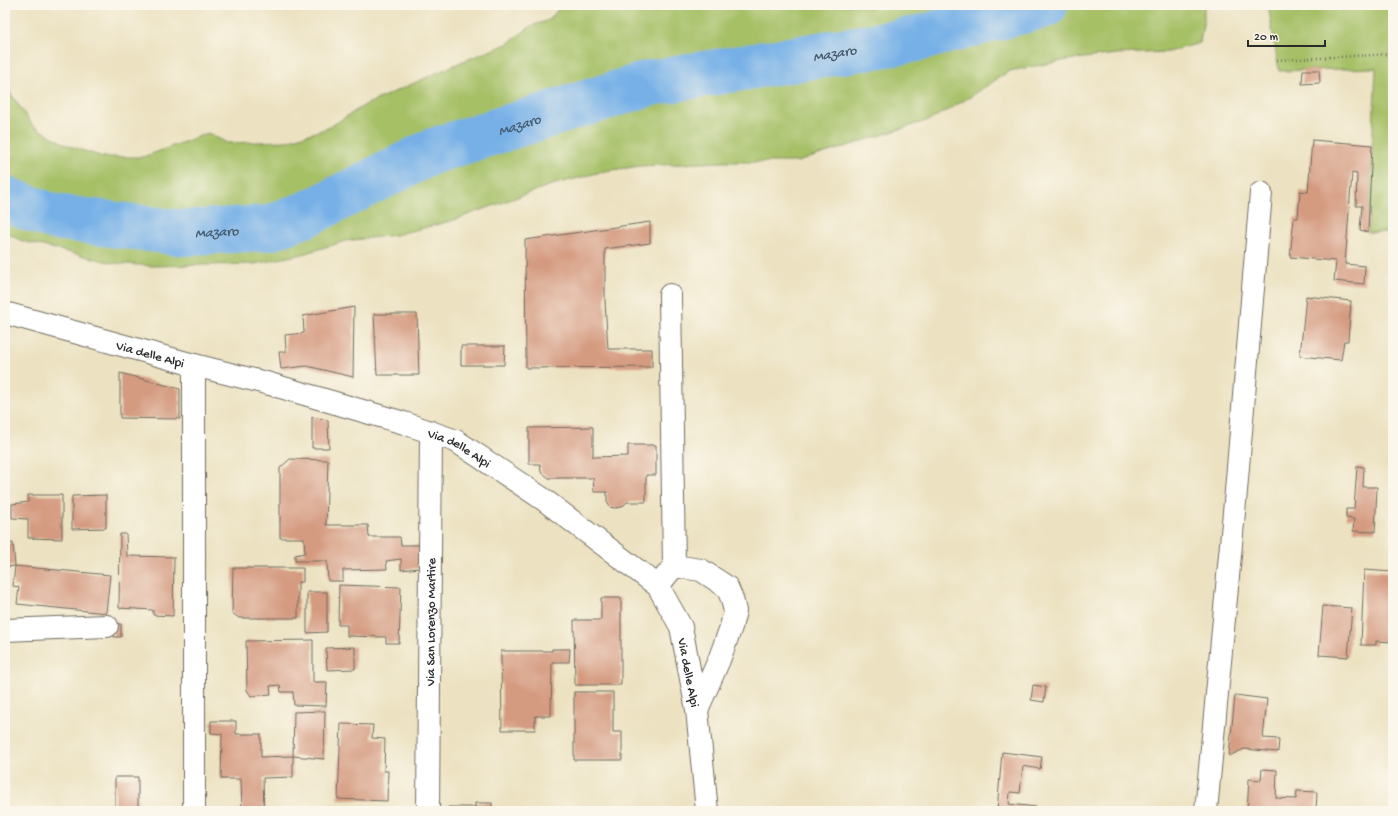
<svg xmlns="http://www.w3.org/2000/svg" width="1398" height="816" viewBox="0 0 1398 816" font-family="'Gochi Hand',sans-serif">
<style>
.green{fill:#a6c066;stroke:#687648}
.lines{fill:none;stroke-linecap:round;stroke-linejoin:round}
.river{stroke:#76b0e7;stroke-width:46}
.building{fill:#d59b81}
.minor-casing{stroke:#6f6b60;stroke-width:24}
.path{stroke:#6f6b60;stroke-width:2.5;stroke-dasharray:1 3;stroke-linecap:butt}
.minor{stroke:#fff;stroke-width:22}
.labels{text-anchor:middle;stroke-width:3;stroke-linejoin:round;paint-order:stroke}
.street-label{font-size:13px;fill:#2b2b2b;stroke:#fbf7ec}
.water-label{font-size:14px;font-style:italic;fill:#455a6d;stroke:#fbf7ec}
</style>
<rect width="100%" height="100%" fill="#fbf7ec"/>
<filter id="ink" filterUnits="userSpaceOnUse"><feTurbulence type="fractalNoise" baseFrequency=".025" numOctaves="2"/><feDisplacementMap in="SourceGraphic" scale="8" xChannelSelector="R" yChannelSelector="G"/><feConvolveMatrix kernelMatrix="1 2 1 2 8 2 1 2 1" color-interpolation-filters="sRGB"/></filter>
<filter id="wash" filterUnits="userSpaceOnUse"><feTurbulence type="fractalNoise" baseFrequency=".012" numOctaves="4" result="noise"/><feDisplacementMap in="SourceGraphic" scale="16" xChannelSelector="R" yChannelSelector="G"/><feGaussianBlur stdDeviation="0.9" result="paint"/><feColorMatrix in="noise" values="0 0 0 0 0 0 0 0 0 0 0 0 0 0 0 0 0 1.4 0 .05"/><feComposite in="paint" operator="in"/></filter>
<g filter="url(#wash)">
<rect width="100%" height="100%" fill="#ece2c1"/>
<path class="green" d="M565,5H863L871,8L878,5H1204V18L1200,43L1168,52L1116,54L1068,60L1009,71L970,97L932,119L797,162H721L641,166L605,171L548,186L451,221L395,235L346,241L302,254L255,264L152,266L113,263L22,241L5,232V85L33,126L67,145L103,157H143L208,133L227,143L287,141L328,128L365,105L461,62L507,44L531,26L549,20L561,6Z
M1268,5H1393V233L1368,232L1376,68L1279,71Z"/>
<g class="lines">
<path class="river" id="s1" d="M5,199L54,217L182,233L268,228L307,214L433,151L650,83L916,39L1045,5"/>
</g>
<g id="blocks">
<path class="building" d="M1303,70H1319L1320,83L1302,84Z
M1312,140L1372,145L1368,232L1360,230L1362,206H1356L1357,174L1352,173L1345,264L1365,266L1364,284L1334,281L1336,261L1290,257L1294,218H1298L1300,191L1308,192Z
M650,222V243L605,249V302L608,349H652V367L526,368L525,240Z
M1306,296L1351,301L1348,341H1344L1341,360L1300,356Z
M354,307L353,377L307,366L281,369L279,352H286L285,335L304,333L303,316Z
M374,314H417L419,375H377Z
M461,346H505L504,365H461Z
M120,373L180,389V419L120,418Z
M312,417L328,420L329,448H312Z
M593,427V457L628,456V445H656V475H646V502H627L622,507L615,508L610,507L607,502V492H594L593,478H549L541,472L540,464H529V428Z
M290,459L328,460L326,525H368L369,537H400L401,545H419L420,568L401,570V559L386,561L387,569L343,570V581H328L327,561H295V555L305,553L304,538H280V468Z
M1357,466L1364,467L1363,487H1377L1375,532L1353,531L1354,519L1346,518V509H1354Z
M28,495H62V539L28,538V519L12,518V504L28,502Z
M106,495V528L72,529V496Z
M120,534H126L127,556L174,557L173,616L153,615V610L119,608Z
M13,543L15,566L110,575L106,613L17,604L19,587L13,586L15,566L7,567L6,544Z
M233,568H303V582H298V618H239L232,613Z
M1364,570L1393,572V642L1376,641V645H1361Z
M339,585L401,587L399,643H386V637L347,636V625H338Z
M307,592H327V632L307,633Z
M601,598H621V685H575L574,620H601Z
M1323,606L1352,608L1348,657L1319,655Z
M114,624H121V637H114Z
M313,640V682H327L326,706L294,705L293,692H281L280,685L270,686L271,694L251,696L247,690L246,641Z
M355,647V669L327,670L326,648Z
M552,649H570L569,662H552L551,716H535V730H502L501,651H552Z
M1033,685L1046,687L1044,702L1031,700Z
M574,692H613V732H622V760H574Z
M1235,695L1267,699L1263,738L1279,739L1278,752L1244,749L1229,756Z
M325,711L324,759L293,756L294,712Z
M211,721H236V734H261V757L293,756V777L263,778L264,811H242L241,779H221L222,734L211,733Z
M341,724L373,725L372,738L385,739L384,771H388L387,801L338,799Z
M1002,752L1042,757L1040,769L1023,766L1020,793L1010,792L1009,804L1037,807V811H997Z
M1262,769L1277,770L1276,798L1296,799L1297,791L1317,792L1316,811H1247L1249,779L1261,780Z
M115,777H138V808H115Z
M475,803H492V811H448V807H475Z"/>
</g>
</g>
<g filter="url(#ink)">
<use href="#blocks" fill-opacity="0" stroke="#6f6b60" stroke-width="1"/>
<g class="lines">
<g class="minor-casing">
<g id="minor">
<path id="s2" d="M5,313L194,365L270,384L404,423L456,441L543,499L658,586L681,627L697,710L707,811"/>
<path d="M194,365V811"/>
<path d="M674,566L701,570L727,587L732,599L735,611L731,627L719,660L697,710"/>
<path d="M658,586L674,566L670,295"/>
<path d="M5,630L107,626"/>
<path id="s3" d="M428,811L431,432"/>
<path d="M1206,811L1236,491L1261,193"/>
</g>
</g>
<path class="path" d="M1268,7L1277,5
M1277,60L1393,54"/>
<use href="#minor" class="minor"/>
</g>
</g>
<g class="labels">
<g class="street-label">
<text dy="5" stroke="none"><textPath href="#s2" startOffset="151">Via delle Alpi</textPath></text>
<text dy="5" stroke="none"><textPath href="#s2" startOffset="475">Via delle Alpi</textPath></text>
<text dy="5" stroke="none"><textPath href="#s3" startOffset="189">Via San Lorenzo Martire</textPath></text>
<text dy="5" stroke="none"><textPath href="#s2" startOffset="811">Via delle Alpi</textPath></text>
</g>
<g class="water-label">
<text dy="5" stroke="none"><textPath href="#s1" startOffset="864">Mazaro</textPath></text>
<text dy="5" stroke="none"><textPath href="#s1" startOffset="540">Mazaro</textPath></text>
<text dy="5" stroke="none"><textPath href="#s1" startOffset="216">Mazaro</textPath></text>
</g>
</g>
<rect width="1398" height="816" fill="none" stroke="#fbf7ec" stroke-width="20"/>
<path d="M1248 40v6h77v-6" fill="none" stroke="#2b2b2b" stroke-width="2"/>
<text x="1254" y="40" font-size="12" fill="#2b2b2b" stroke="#fbf7ec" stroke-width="3" paint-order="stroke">20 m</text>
</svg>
